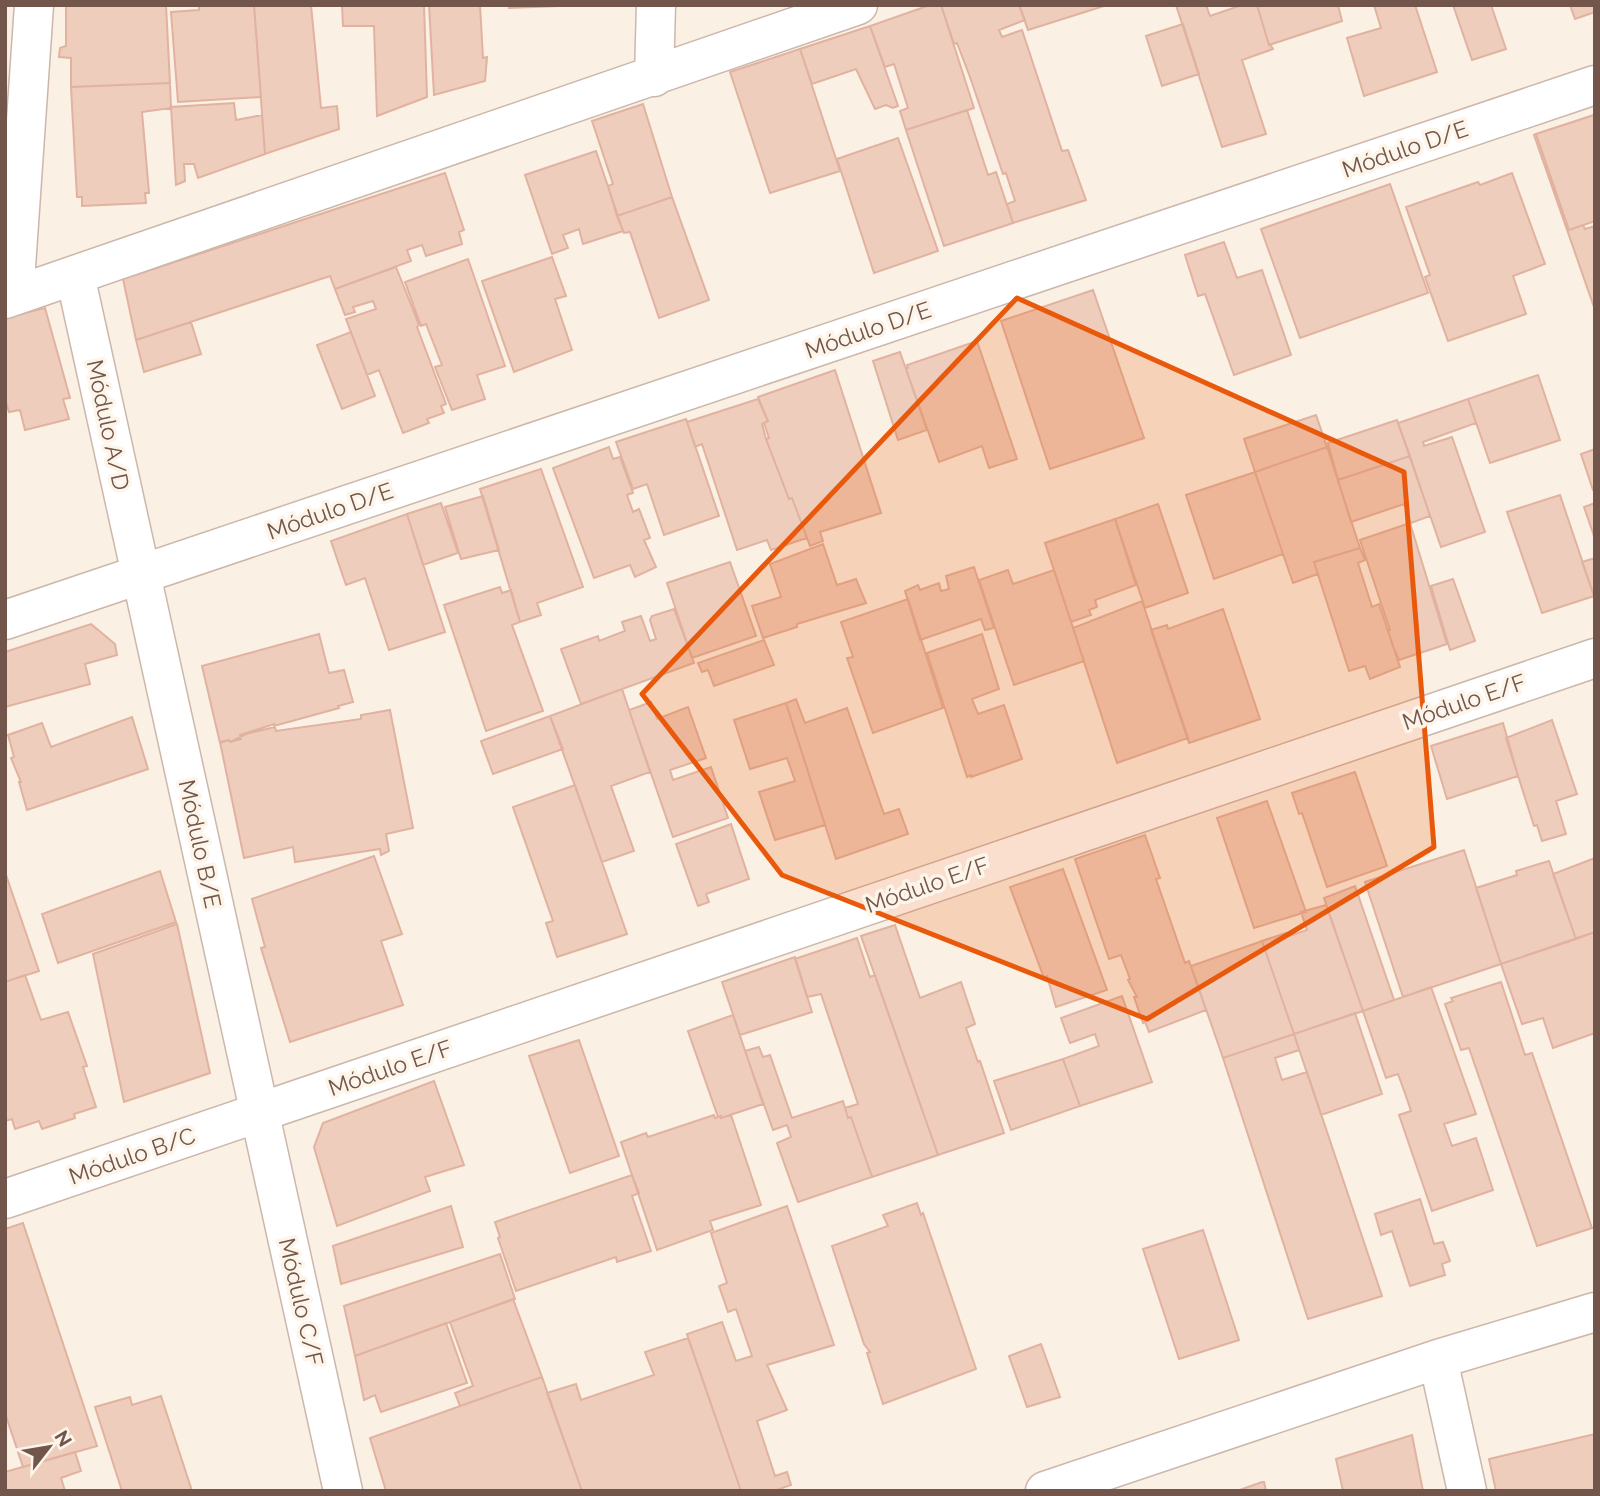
<svg xmlns="http://www.w3.org/2000/svg" width="1600" height="1496" viewBox="0 0 1600 1496" font-family="Raleway,sans-serif">
<style>
.building{fill:#efcdbd;stroke:#e1b29f;stroke-width:2}
.lines{fill:none;stroke-linecap:round;stroke-linejoin:round}
.street-casing{stroke:#ccb7ab;stroke-width:41}
.street{stroke:#fff;stroke-width:38}
.marked{fill:#e8590c;fill-opacity:0.2;stroke:#e8590c;stroke-width:5;stroke-linejoin:round}
.labels{text-anchor:middle;stroke-width:7;stroke-linejoin:round;paint-order:stroke}
.street-label{font-size:23px;fill:#72564b;stroke:#fef5ea}
</style>
<rect width="100%" height="100%" fill="#fbf0e4"/>
<path class="building" d="M66,5H166L170,83L71,87V58L59,57L60,48L66,46Z
M199,5H254L261,97L178,102L171,12L199,10Z
M254,5H311L321,108L337,106L339,129L265,154Z
M342,5H424L427,97L377,116L374,26H343Z
M429,5H480L483,58L487,57L485,81L434,95Z
M509,5H586L509,8Z
M930,5H941L974,108L906,130L900,111L908,108L894,64L885,67L870,26Z
M941,5H1019L1025,20L999,30L1002,37L1022,30L1062,151L1068,150L1086,200L1013,223L1007,204L1015,201L1006,173L1003,174L970,77L957,43L954,44Z
M1019,5H1107L1028,30Z
M1176,5H1206L1210,16L1242,5H1257L1269,45L1270,44L1273,49L1242,60L1266,134L1222,147Z
M1257,5H1338L1342,21L1269,45Z
M1374,5H1415L1437,72L1364,96L1347,38L1381,28Z
M1453,5H1491L1506,49L1472,60Z
M1570,5H1595V12L1575,19Z
M1183,24L1199,74L1162,86L1146,36Z
M870,26L898,106L893,108L886,105L875,109L856,69L812,84L800,49Z
M800,49L840,171L770,193L730,72Z
M170,83L171,108L142,112L149,193H145L146,203L82,206V197H77L71,87Z
M234,103L236,120L262,115L265,154L198,178L194,164H184L185,181L176,185L171,107Z
M643,104L672,197L617,216L608,186L613,184L592,121Z
M967,110L988,175L996,172L1013,223L944,246L906,130Z
M1594,115L1595,221L1569,230L1536,134Z
M1536,134L1569,230L1583,225L1585,229L1595,226V310L1534,135Z
M898,138L938,251L874,273L837,159Z
M596,151L623,231L583,244L579,229L563,235L568,248L552,254L525,175Z
M445,173L464,230L459,232L462,244L426,256L422,245L407,250L411,261L335,289L330,276L136,340L123,279Z
M1512,173L1545,264L1513,276L1526,314L1448,341L1425,277L1430,275L1406,207L1478,182L1480,185Z
M1390,184L1428,293L1300,338L1261,229Z
M672,197L709,300L659,318L630,232L624,233L617,216Z
M1224,242L1237,278L1262,270L1291,355L1234,375L1205,294L1198,296L1185,255Z
M552,257L566,296L555,299L572,350L514,372L482,281Z
M468,259L505,366L477,375L485,399L452,410L435,367L442,365L426,324L421,326L405,282Z
M396,267L419,325L417,327L446,404L441,406L444,413L427,419L429,423L403,433L379,370L367,375L346,319L376,309L373,301L353,307L355,312L345,315L335,289Z
M1093,290L1144,438L1050,469L1001,321Z
M45,308L70,398L63,399L69,419L25,430L20,410L9,412L5,399V318Z
M191,322L201,354L144,372L136,340Z
M351,332L375,396L342,409L317,345Z
M977,341L1017,459L989,468L982,446L939,462L906,369L908,368L907,365Z
M900,352L927,430L898,440L873,361Z
M835,370L881,513L820,532L823,541L810,546L792,498L789,499L766,439L769,438L764,423L768,421L758,397Z
M1538,375L1560,440L1490,463L1468,399Z
M758,399L768,421L762,424L766,439L789,499L792,498L807,538L771,550L767,540L737,550L702,444L695,447L687,422Z
M1468,399L1476,423L1423,442L1424,446L1452,437L1485,532L1441,547L1398,423Z
M1316,415L1327,447L1255,472L1244,439Z
M686,419L719,516L664,535L647,484L633,489L616,442Z
M1397,420L1410,456L1338,480L1328,443Z
M609,447L613,459L620,457L633,493L627,495L633,512L639,509L650,538L644,540L656,567L635,577L630,565L594,578L553,468Z
M1327,447L1360,548L1314,562L1318,574L1293,583L1255,472Z
M1595,449V490H1593L1581,454Z
M1410,456L1430,516L1411,523L1404,504L1351,522L1338,480Z
M541,469L583,587L537,603L541,615L520,622L480,489Z
M1255,472L1283,554L1214,579L1186,495Z
M1560,495L1594,596L1542,613L1507,512Z
M483,496L499,550L461,559L445,507Z
M441,503L458,553L423,565L407,514Z
M1595,503V539L1584,507Z
M1158,504L1188,593L1145,608L1115,519Z
M407,514L445,632L389,650L365,578L346,585L331,541Z
M1115,519L1136,585L1095,600L1097,607L1089,610L1091,615L1071,622L1045,543Z
M1410,523L1447,644L1399,660L1392,644L1388,630H1390L1360,540Z
M823,544L837,585L856,579L866,603L797,624V627L763,638L752,606L781,597L770,564Z
M1360,548L1365,560L1358,563L1372,607L1379,604L1400,667L1370,679L1365,666L1349,671L1314,562Z
M1595,558V595L1594,596L1582,562Z
M730,562L756,636L692,658L667,583Z
M974,567L994,628L985,630L981,619L920,640L905,591L918,585L920,590L939,583L941,591L949,589L946,576Z
M1008,570L1013,584L1054,570L1084,661L1014,685L979,580Z
M1453,579L1475,641L1450,650L1431,586Z
M500,587L502,593L511,590L520,622L512,625L543,711L486,731L444,605Z
M908,599L943,708L873,733L847,658L853,657L841,622Z
M1142,601L1188,738L1117,763L1073,628Z
M674,609L694,663L581,704L561,649L598,636L599,641L625,631L622,622L641,616L650,641L656,639L650,620L652,616Z
M1223,609L1260,719L1189,743L1151,630L1167,625L1168,629Z
M91,624L115,644L117,655L85,664L90,684L5,707V652Z
M319,634L329,673L344,670L353,702L338,706L339,708L274,726V724L240,735L241,739L230,742L229,740L220,743L202,666Z
M982,634L999,689L972,699L978,714L1004,705L1022,759L971,777V775L967,777L927,653Z
M764,640L774,665L714,686L708,670L702,672L698,663Z
M622,689L650,772L611,786L634,851L602,862L550,716Z
M796,699L805,723L847,708L884,814L899,809L908,834L836,859L786,703Z
M651,702L657,719L688,707L706,758L670,770L673,780L711,767L728,818L673,837L629,710Z
M786,703L825,825L775,840L759,792L795,781L787,758L750,769L734,720Z
M390,710L413,828L386,834L389,851L381,855L380,849L295,862L293,847L244,858L220,742L229,740L230,742L246,734L275,727L276,731L361,719V715Z
M550,716L563,749L493,774L481,741Z
M132,717L148,769L27,810L19,782H21L11,758L14,757L8,735L42,723L51,747Z
M1552,720L1577,794L1556,801L1566,834L1542,841L1537,825L1534,826L1506,738Z
M1503,723L1518,776L1447,799L1431,746Z
M1355,772L1387,866L1327,887L1302,813L1299,814L1292,793Z
M575,785L627,934L557,957L546,923L553,921L513,807Z
M1267,801L1306,912L1254,928L1217,818Z
M731,824L749,879L706,894L709,902L698,906L676,844Z
M1145,835L1160,878L1156,879L1185,963L1189,961L1206,1010L1149,1032L1145,1022L1143,1023L1134,997H1137L1128,980L1130,979L1121,955L1109,959L1075,859Z
M1464,850L1501,964L1403,997L1365,882Z
M374,856L402,934L381,941L403,1005L290,1042L261,948L265,947L252,899Z
M1595,858V932L1576,939L1553,874Z
M1549,861L1576,939L1501,964L1476,888L1517,875L1516,871Z
M1063,869L1107,990L1056,1007L1047,976L1044,978L1010,887Z
M160,871L176,922L58,963L42,914Z
M5,872L39,971L5,982Z
M1355,886L1394,1000L1363,1011L1324,898Z
M1326,905L1363,1011L1294,1034L1262,941L1286,933L1287,937L1307,930L1301,912Z
M177,924L210,1073L124,1102L93,954Z
M895,925L920,998L961,982L975,1024L966,1028L978,1062L980,1061L1004,1133L938,1155L861,936Z
M1595,932V1033L1553,1048L1543,1018L1522,1024L1501,964Z
M857,938L870,977L875,975L938,1155L872,1177L851,1117L848,1118L845,1108L858,1104L821,994L807,997L795,959Z
M1262,941L1294,1034L1223,1058L1191,966Z
M795,957L812,1012L740,1035L722,982Z
M25,975L41,1020L68,1012L87,1066L83,1067L96,1107L74,1114L75,1118L42,1129L39,1121L15,1129L12,1119L5,1121V982Z
M1501,982L1525,1055L1532,1053L1592,1228L1537,1246L1469,1048L1461,1050L1445,1004L1453,1001L1451,998Z
M1431,987L1476,1114L1444,1124L1452,1146L1476,1138L1493,1190L1432,1211L1399,1115L1411,1111L1407,1099L1398,1074L1386,1078L1363,1011Z
M1122,996L1152,1082L1080,1106L1063,1059L1099,1046L1095,1034L1070,1043L1061,1018Z
M1355,1013L1382,1094L1321,1115L1294,1034Z
M733,1015L763,1104L721,1118V1116L718,1117L688,1031Z
M1294,1034L1299,1050L1275,1058L1282,1080L1307,1072L1382,1296L1308,1319L1223,1058Z
M579,1040L619,1156L570,1173L529,1056Z
M759,1047L763,1057L770,1055L792,1118L843,1101L848,1118L851,1117L872,1177L798,1202L777,1143L791,1137L787,1125L773,1130L745,1051Z
M1063,1059L1080,1106L1011,1130L994,1081Z
M434,1081L464,1165L425,1177L430,1191L337,1226L314,1147L323,1123Z
M714,1115L715,1118L721,1116V1118L731,1115L761,1205L710,1221L713,1230L657,1250L621,1142L646,1133L648,1137Z
M632,1175L639,1193L632,1196L651,1251L617,1262L616,1257L516,1291L498,1238L500,1237L495,1222Z
M1420,1199L1434,1244L1443,1242L1450,1261L1442,1264L1445,1275L1410,1286L1392,1231L1381,1235L1375,1214Z
M917,1203L921,1215L923,1213L976,1369L883,1404L867,1353L870,1352L864,1344L832,1246L888,1226L883,1215Z
M451,1206L463,1247L341,1284L333,1246Z
M787,1206L834,1345L767,1365L787,1410L757,1421L775,1476L787,1472L791,1485L774,1491H741L687,1334L722,1322L736,1361L752,1356L736,1309L728,1312L719,1286L727,1283L711,1233Z
M23,1223L97,1446L23,1467L5,1413V1229Z
M1203,1230L1239,1340L1179,1359L1143,1249Z
M500,1254L515,1299L355,1356L344,1306Z
M513,1299L542,1377L460,1406L455,1393L473,1386L450,1322Z
M446,1323L467,1383L381,1412L375,1395L364,1400L355,1356Z
M688,1338L741,1491H582L547,1393L576,1384L581,1400L654,1375L645,1352Z
M1041,1344L1060,1397L1027,1407L1009,1356Z
M542,1377L582,1491H386L370,1438Z
M161,1396L192,1491H122L95,1407L130,1397L132,1405Z
M1595,1434V1491H1496L1489,1459Z
M1412,1435L1423,1491H1343L1336,1459Z
M75,1452L81,1471L61,1478L65,1491H5V1472Z
M1262,1482H1264L1266,1491H1237Z"/>
<g class="lines">
<g class="street-casing">
<path id="street" d="M654,77L656,5
M75,275L343,1491
M14,296L34,5
M5,299L858,5
M5,620L1595,85
M5,1199L1595,658
M1438,1359L1467,1491
M1045,1491L1438,1359L1595,1312"/>
</g>
<use href="#street" class="street"/>
</g>
<path class="marked" d="M1017,298L1404,472L1434,847L1147,1019L782,875L642,694Z"/>
<g class="labels">
<g class="street-label">
<text transform="translate(1405 149) rotate(-19)" y="8">Módulo D/E</text>
<text transform="translate(868 330) rotate(-19)" y="8">Módulo D/E</text>
<text transform="translate(108 425) rotate(78)" y="8">Módulo A/D</text>
<text transform="translate(330 511) rotate(-19)" y="8">Módulo D/E</text>
<text transform="translate(1464 702) rotate(-19)" y="8">Módulo E/F</text>
<text transform="translate(200 844) rotate(78)" y="8">Módulo B/E</text>
<text transform="translate(927 885) rotate(-19)" y="8">Módulo E/F</text>
<text transform="translate(390 1068) rotate(-19)" y="8">Módulo E/F</text>
<text transform="translate(132 1156) rotate(-19)" y="8">Módulo B/C</text>
<text transform="translate(301 1302) rotate(77)" y="8">Módulo C/F</text>
</g>
</g>
<rect width="1600" height="1496" fill="none" stroke="#72564b" stroke-width="14"/>
<g transform="translate(49 1447) rotate(59)" stroke="#fef5ea" stroke-width="5" paint-order="stroke">
<path d="M0-5L12 26L0 18L-12 26Z" fill="#72564b"/>
<text y="-10" font-size="19" font-weight="bold" text-anchor="middle" fill="#72564b">N</text>
</g>
</svg>
